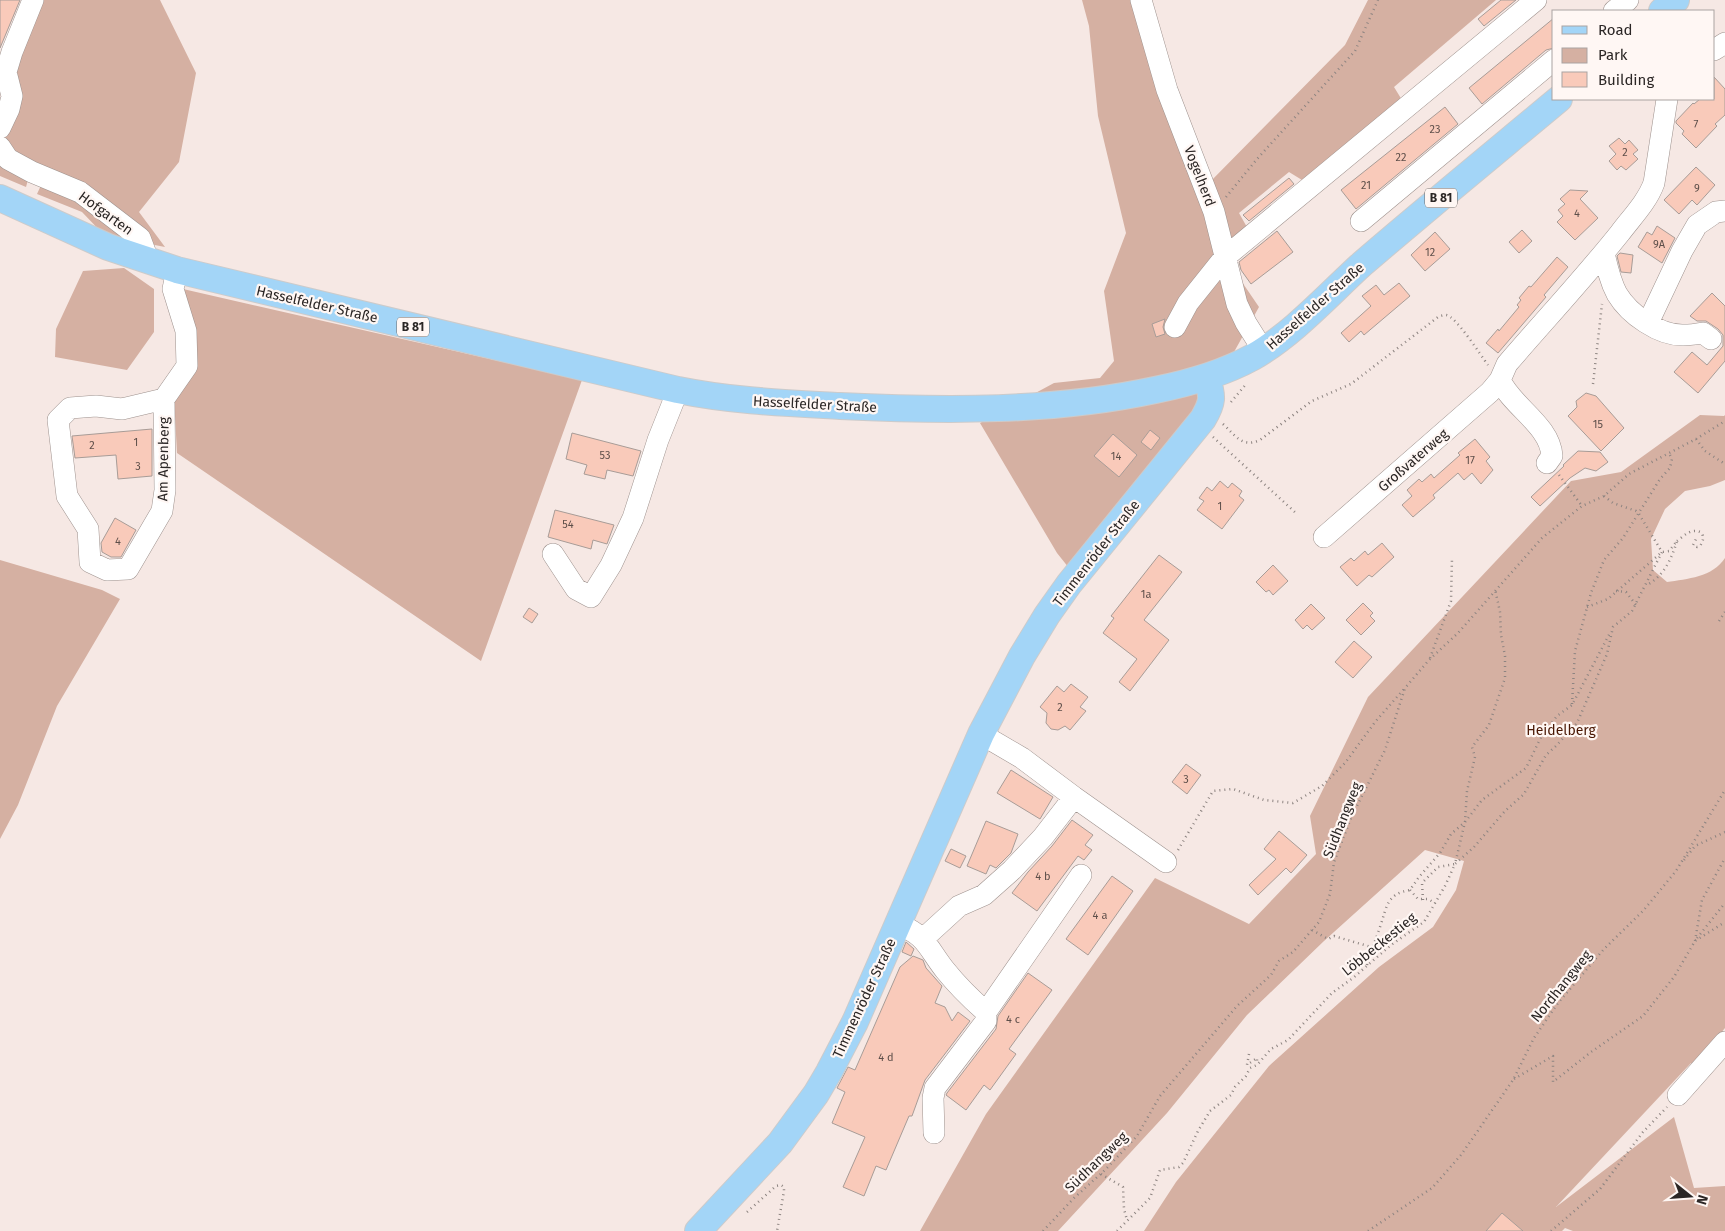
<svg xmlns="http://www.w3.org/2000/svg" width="1725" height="1231" viewBox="0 0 1725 1231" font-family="'Fira Sans',sans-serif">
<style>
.green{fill:#d5b0a2}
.building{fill:#f9caba;stroke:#a89c97}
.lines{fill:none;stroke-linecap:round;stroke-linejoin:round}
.minor-casing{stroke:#9e928e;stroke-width:22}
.major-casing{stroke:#cccbcb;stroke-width:28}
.path{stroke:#8d8481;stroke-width:2.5;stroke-dasharray:1 4;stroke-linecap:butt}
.minor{stroke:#fff;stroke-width:21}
.major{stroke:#a3d5f7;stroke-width:26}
.labels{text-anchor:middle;stroke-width:4.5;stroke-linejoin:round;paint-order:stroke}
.number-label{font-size:11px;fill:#5e4f4a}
.shield{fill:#fff7f4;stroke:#6b6563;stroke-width:1}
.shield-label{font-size:12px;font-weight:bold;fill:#2b2625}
.street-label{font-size:14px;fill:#2b2625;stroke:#fff7f4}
.park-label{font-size:14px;fill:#4a1804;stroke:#fff7f4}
</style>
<rect width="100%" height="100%" fill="#f6e8e4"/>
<path class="green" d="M36,0H160L196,73L179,162L139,212L165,247L104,235L82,212L37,194L43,181L31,169L26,187L0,176V138H4L20,95L14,62Z
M1082,0H1133L1207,185L1345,45L1368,0H1496L1394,87L1402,100L1302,180L1289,172L1239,213L1248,229L1231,266L1259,307L1229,361L1182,432L1069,568L1057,553L980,423L1054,383L1100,378L1114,361L1104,291L1126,233L1098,116L1089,26Z
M124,268L154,289V332L127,370L55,357L56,329L83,271Z
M183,289L582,380L481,661L177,453L174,398Z
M1700,415L1724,416L1725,415V480L1710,486L1685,491L1665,509L1651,539L1653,570L1667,582C1687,579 1713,577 1725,558V1028L1694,1065L1691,1063L1556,1207L1674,1117L1694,1188L1725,1186V1231H1573L1565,1228L1562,1231H1144L1176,1182L1269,1066L1379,967L1433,927L1456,890L1464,861L1425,850L1324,941L1247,1015L1167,1113L1058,1231H920L986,1114L1155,878L1249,924L1316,854L1310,816L1368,697L1571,481L1621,472Z
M0,560L102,590L120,599L57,706L18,805L0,839Z"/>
<path class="building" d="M0,0H20L0,48Z
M1501,0H1516L1484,26L1478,19Z
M1554,18V48L1546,50L1482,104L1469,88Z
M1714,77L1725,89V115L1715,124L1717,126L1696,148L1682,134L1684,131L1676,123V121L1693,103L1694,104L1700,99H1714Z
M1445,107L1458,124L1356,209L1341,190Z
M1619,138L1625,144L1629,140L1638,150L1633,154L1638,159L1626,170L1621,166L1617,170L1609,161L1616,154L1609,146Z
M1696,167L1715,185L1697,205L1692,200L1679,214L1664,200Z
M1289,178L1294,184L1249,221L1243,215Z
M1570,190L1588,191L1580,199L1598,218L1575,240L1557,222L1563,216L1558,210L1565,204L1560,199Z
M1657,226L1675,238L1662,263L1638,247L1647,232L1652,235Z
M1522,230L1532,241L1519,253L1509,242Z
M1277,231L1293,252L1251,284L1241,270L1239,262Z
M1435,232L1450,249L1425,271L1411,255Z
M1620,253L1633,255L1631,273L1621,272L1617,256Z
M1557,257L1568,267L1544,295L1546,297L1498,353L1486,343L1498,329L1499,331L1519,307L1517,305L1521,300L1519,298L1529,286L1531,287Z
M1399,283L1410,296L1364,335L1361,331L1349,342L1341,333L1371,306L1362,296L1376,285L1384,295Z
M1712,293L1725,306V361L1698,393L1674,372L1692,352L1707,365L1723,346V335L1718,329L1706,321H1697L1690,316Z
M1165,319L1163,327L1165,334L1156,337L1152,324Z
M1586,393L1596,396L1624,428L1601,451L1568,416L1577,407L1576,401Z
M152,429V476L118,479L116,455L75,458L72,436Z
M1150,430L1160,438L1151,450L1141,442Z
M572,433L641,451L633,476L607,470L605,479L584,474L587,465L566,459Z
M1113,434L1137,455L1119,477L1094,456Z
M1475,439L1490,457L1486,461L1493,470L1481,484L1472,473L1464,480L1458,473L1433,495L1435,498L1413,517L1402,505L1412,496L1407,490L1419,479L1422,482L1431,474L1434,478L1460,455L1458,453Z
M1578,451L1600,452L1608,462L1596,471L1585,468L1570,478L1540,506L1531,497L1564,466L1563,465Z
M1220,481L1228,488L1232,483L1242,491L1239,496L1244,500L1222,529L1197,510L1204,501L1199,498L1207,487L1212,491Z
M555,510L614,525L607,544L593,540L591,549L548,537Z
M115,518L136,530L121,557H111L102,552L101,543Z
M1382,543L1394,557L1372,577L1369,575L1357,586L1340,567L1351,558L1354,561L1365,551L1368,555Z
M1159,555L1182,572L1144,620L1169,640L1130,691L1119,682L1137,659L1103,633L1114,618L1111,616Z
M1273,565L1288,581L1273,595L1269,590L1266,592L1256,582Z
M1363,603L1373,613L1370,616L1375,621L1361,635L1346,620Z
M1311,604L1325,618L1312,630L1307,625L1303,629L1295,620Z
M529,608L538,614L532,623L523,617Z
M1354,641L1372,657L1353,678L1335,662Z
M1071,684L1088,697L1080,707L1086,711L1070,730L1065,726L1058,730L1051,729L1046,723L1047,713L1040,707L1057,686L1064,692Z
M1186,764L1201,775L1187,794L1172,782Z
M1011,770L1053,797L1040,819L997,793Z
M1072,820L1093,835L1085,845L1092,850L1084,860L1078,856L1037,911L1012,893L1028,872L1052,846Z
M986,821L1018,834L1011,853L996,868L990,865L986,874L967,866Z
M1279,831L1307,855L1291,873L1286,868L1258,895L1249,885L1276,859L1264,849Z
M951,849L966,856L960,868L945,861Z
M1112,876L1133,891L1088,955L1066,939Z
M906,942L914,949L911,956L902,952Z
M913,956L923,960L926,968L942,986L935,1003L945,1007L952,1021L958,1012L970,1021L925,1080L912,1116H909L886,1170L876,1166L864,1196L843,1187L865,1137L832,1123L845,1092L837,1088L848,1067L855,1070L900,967Z
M1028,973L1052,990L1009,1049L1016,1054L990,1090L984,1085L966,1110L946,1095L947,1093L996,1029L998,1016Z
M1502,1213L1523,1231H1486Z"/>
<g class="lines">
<g class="minor-casing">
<path id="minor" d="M1141,0L1167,90L1214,212L1237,304L1246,323L1263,350
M1614,11L1628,0
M1714,50L1725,43
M0,128L9,109L12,96L6,72L12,52L33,0
M0,147L8,159L32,172L80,192L140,238L149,262
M1361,221L1554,60
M1604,253C1607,267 1610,281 1617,294C1629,314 1659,336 1684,335C1690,335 1697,334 1703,333L1711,339
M1648,323L1682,251L1697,225L1716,212L1725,211
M1175,327L1188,303L1224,258L1536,0
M1500,380C1512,407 1550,425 1552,456L1547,463
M164,399L165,490L162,511L128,569L107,570L90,562L88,529L67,496L58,420L70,408L96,406L122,409L164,399L187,366L186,331L173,289L177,270
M1324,537L1490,392L1500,380L1507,364C1545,320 1584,278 1620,233C1632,217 1647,202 1654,183L1667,99
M553,554L576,589L591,597L611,565L633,518L658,440L678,390
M981,734L1022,758L1074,797L1166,862
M898,924C927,936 927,947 945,970C957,985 971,999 986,1012L1081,875
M924,938L959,906L984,895L1012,870L1043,837L1074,797
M1678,1095L1725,1042
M934,1133L933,1098L935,1088L986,1021V1012"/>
</g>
<g class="major-casing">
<path id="major" d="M1662,11L1676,0
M0,198L108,247L177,270L678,390C732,401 786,403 840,406C945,411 1053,412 1155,390C1190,383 1222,374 1253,357C1293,334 1328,295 1362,264C1427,208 1493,154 1559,99
M698,1231L780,1143L816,1094L829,1072L855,1022L981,734L1022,656L1047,615L1069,584L1203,419C1213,402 1213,397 1207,378"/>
</g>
<path class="path" d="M1226,197L1257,159L1355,51L1378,0
M1593,384L1602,304
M1231,402L1247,383
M1223,424C1236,436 1242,448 1260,440L1312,401L1351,384L1438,317C1440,316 1443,315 1446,315C1456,316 1481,356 1488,365
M1213,437L1297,514
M1696,439L1705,451L1725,464
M1559,475L1582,506
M1604,496L1613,503L1636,511L1639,514L1662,552
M1677,541C1685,535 1692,527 1702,533C1704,539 1703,541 1700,546L1697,547L1693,545L1696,539
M1616,591L1626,592L1636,605
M1587,607L1608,599L1662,552L1669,551L1677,541C1672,558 1664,576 1647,585
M1719,621L1725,612
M1430,658L1451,601L1452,558
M1572,704L1575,651L1591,593L1604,560L1623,538L1660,479L1670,468L1672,459L1669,453
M1178,850L1213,791L1233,789L1264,800L1293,803L1322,786L1345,763L1375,722L1404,689
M1684,860L1695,846L1725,832
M1410,890L1418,899H1428L1435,903
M1423,900L1422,883L1438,867L1455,864L1465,822L1467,791L1475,757L1472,747L1489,725L1505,678V656L1501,635L1500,612L1495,589
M1312,930L1328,939L1334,936L1371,947
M1697,938L1725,903
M1695,941L1702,900L1725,858
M1367,965C1370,952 1376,940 1380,927C1387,907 1386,894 1410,890L1419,877L1440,853L1451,834L1465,822L1482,800L1526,768L1541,737L1557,716L1572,705L1611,631
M1249,1054L1247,1065L1257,1058V1063
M1514,1079L1553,1056V1082L1591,1052L1643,1016L1674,977L1695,941L1725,922
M1101,1174L1123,1187L1124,1209L1127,1220
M747,1212L776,1186L781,1185L784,1187V1191L777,1231
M1043,1231L1074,1198L1105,1170L1137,1136L1160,1096L1237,1006L1271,975L1279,961L1293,952L1319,922L1330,894L1334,862L1351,818L1385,750L1405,688L1429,660L1458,633L1542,538L1582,506L1604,496L1629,474L1696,439L1725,421
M1117,1231L1150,1198L1160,1170L1179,1167L1183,1163L1198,1131L1210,1111L1231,1095L1235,1087L1246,1076L1250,1068L1257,1065L1271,1049L1288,1040L1332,993L1353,978L1391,945L1424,922L1445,886L1455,864L1474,847L1505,811L1524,794L1546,755L1556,746L1577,723L1607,654L1613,627L1632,611L1662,552
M1368,1231L1432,1188L1461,1155L1513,1080L1534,1038L1558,1003L1604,949L1643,911L1676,871L1725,790
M1551,1231L1600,1189L1643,1132L1667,1107"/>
<use href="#minor" class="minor"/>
<use href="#major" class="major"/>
</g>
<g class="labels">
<g class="number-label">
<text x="1696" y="128">7</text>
<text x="1435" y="133">23</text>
<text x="1625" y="156">2</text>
<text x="1401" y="161">22</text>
<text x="1366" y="189">21</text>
<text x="1697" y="192">9</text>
<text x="1577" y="217">4</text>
<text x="1659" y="248">9A</text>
<text x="1430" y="256">12</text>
<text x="1598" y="428">15</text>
<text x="136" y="446">1</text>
<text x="92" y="449">2</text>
<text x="605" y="459">53</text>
<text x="1116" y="460">14</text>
<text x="1470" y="464">17</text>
<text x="138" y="470">3</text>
<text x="1220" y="510">1</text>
<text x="568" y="528">54</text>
<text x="118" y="545">4</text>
<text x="1146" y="598">1a</text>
<text x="1060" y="711">2</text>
<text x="1186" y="783">3</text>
<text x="1043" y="880">4 b</text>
<text x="1100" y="919">4 a</text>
<text x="1013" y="1023">4 c</text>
<text x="886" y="1061">4 d</text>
</g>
<g class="shield">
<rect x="1425" y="188.5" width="32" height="19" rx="4"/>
<rect x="397" y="317.5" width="32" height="19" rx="4"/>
</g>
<g class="shield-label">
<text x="1441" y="202">B 81</text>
<text x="413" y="331">B 81</text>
</g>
<g class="street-label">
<text transform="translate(1200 176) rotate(69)" y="5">Vogelherd</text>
<text transform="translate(106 213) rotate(36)" y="5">Hofgarten</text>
<text transform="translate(317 304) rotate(13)" y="5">Hasselfelder Straße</text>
<text transform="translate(1315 306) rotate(-41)" y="5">Hasselfelder Straße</text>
<text transform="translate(815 404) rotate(3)" y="5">Hasselfelder Straße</text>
<text transform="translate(163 459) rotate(-89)" y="5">Am Apenberg</text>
<text transform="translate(1413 460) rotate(-41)" y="5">Großvaterweg</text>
<text transform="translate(1096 553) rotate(-52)" y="5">Timmenröder Straße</text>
<text transform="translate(1342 820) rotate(-68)" y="5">Südhangweg</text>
<text transform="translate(1379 944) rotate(-39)" y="5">Löbbeckestieg</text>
<text transform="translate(1561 986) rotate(-51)" y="5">Nordhangweg</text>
<text transform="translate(864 998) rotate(-65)" y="5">Timmenröder Straße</text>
<text transform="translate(1096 1162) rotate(-44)" y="5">Südhangweg</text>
</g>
<g class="park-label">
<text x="1561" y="735">Heidelberg</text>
</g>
</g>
<rect x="1552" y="10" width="162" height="90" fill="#fff7f4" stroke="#aaa3a1"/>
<rect x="1562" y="26" width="25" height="8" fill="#a3d5f7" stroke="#aaa3a1"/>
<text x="1598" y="35" font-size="15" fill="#2b2625">Road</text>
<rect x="1562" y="48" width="25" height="15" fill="#d5b0a2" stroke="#aaa3a1"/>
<text x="1598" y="60" font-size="15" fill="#2b2625">Park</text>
<rect x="1562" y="72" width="25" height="15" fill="#f9caba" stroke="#aaa3a1"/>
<text x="1598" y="85" font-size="15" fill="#2b2625">Building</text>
<g transform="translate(1690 1196) rotate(107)" stroke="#fff7f4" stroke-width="4" paint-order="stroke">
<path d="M0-4L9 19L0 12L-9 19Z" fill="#2b2625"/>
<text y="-8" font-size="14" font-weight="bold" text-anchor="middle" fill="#2b2625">N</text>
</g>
</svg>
